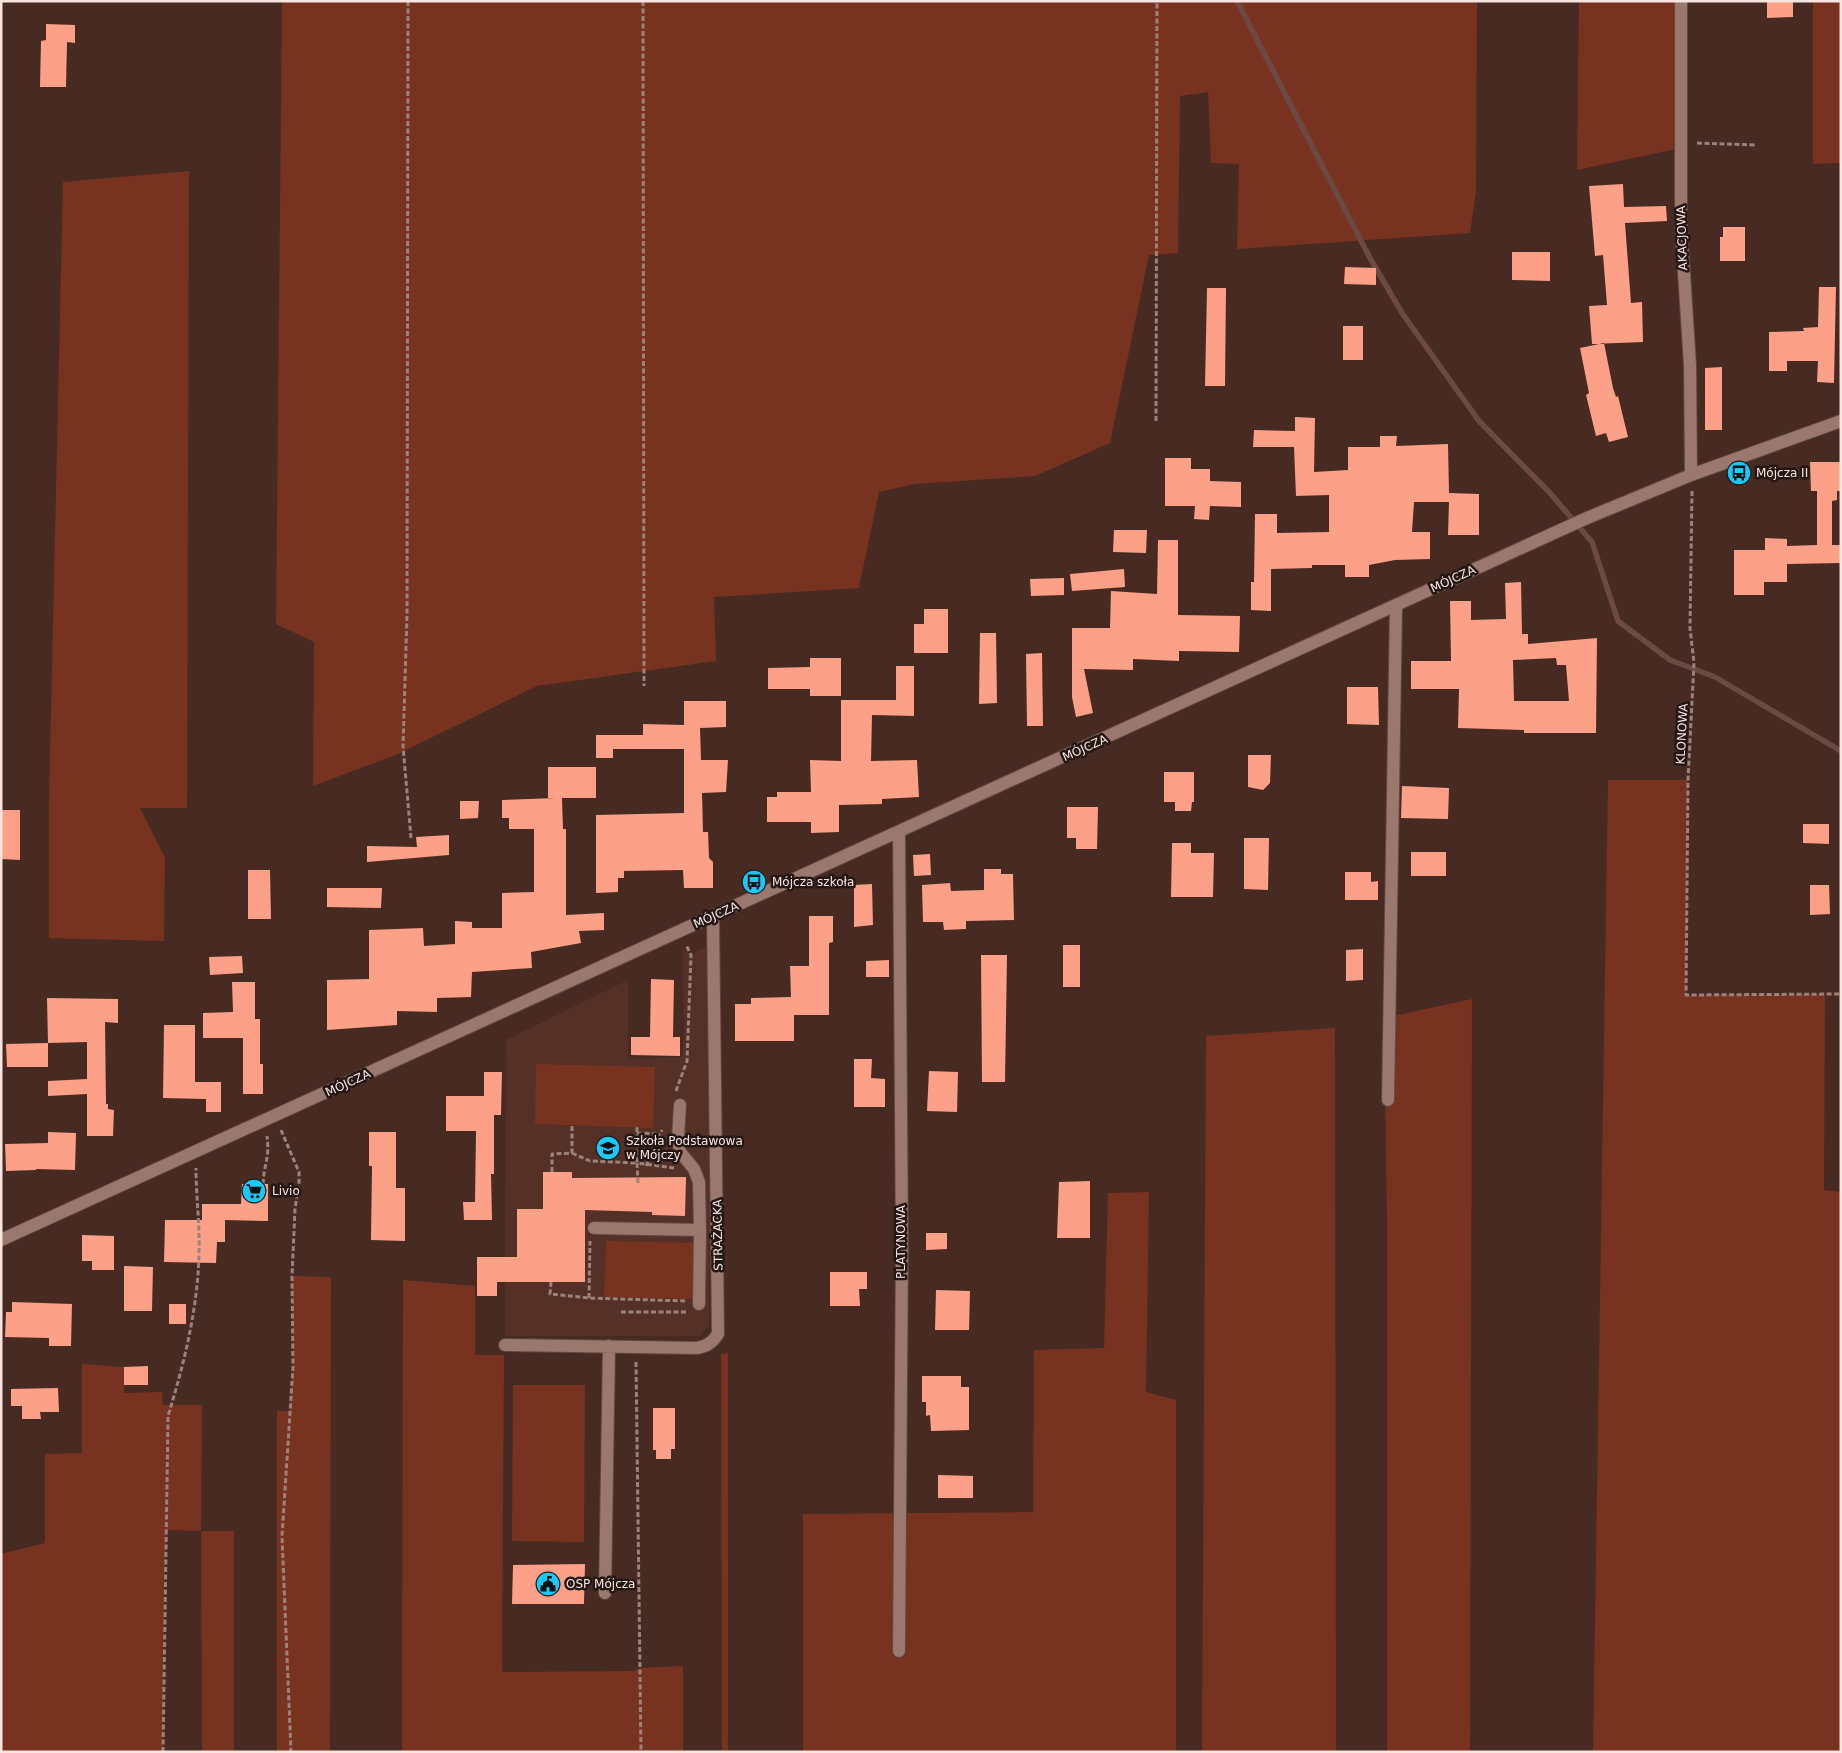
<svg xmlns="http://www.w3.org/2000/svg" width="1842" height="1753" viewBox="0 0 1842 1753" font-family="'DejaVu Sans',sans-serif">
<style>
.built{fill:#553026}
.green{fill:#773320}
.lines{fill:none;stroke-linecap:round;stroke-linejoin:round}
.stream{stroke:#6c4a43;stroke-width:5.5}
.building{fill:#fca087;fill-rule:evenodd}
.minor-casing{stroke:#614841;stroke-width:14}
.path{stroke:#9b837c;stroke-width:3;stroke-dasharray:5 2.5;stroke-linecap:butt}
.minor{stroke:#9b786e;stroke-width:12}
.labels{text-anchor:middle;stroke-width:5;stroke-linejoin:round;paint-order:stroke}
.street-label{font-size:12px;fill:#f9e5df;stroke:#241713}
.poi-label{font-size:12px;fill:#f9e5df;stroke:#241713;text-anchor:start}
</style>
<rect width="100%" height="100%" fill="#472a22"/>
<path class="built" d="M710,944L709,1326L700,1336H505L506,1040L628,980V1059L682,1057L684,1033L682,949L691,955Z"/>
<path class="green" d="M282,1H1477L1476,191L1470,233L1237,249L1239,164L1211,163L1208,92L1180,96L1178,253L1149,255L1110,443L1035,476L915,484L879,492L859,588L714,597L716,661L537,686L398,754L313,786L314,642L276,624Z
M1579,1H1681V148L1577,170Z
M1813,1H1841V163L1813,164Z
M189,171L187,808H140L165,858L164,941L49,938V801L63,182Z
M1608,780H1688L1686,995L1825,994L1824,1190L1841,1192V1752H1593Z
M1472,999L1470,1752H1387V1219L1384,1018Z
M1335,1028L1336,1752H1202L1206,1036Z
M536,1064L655,1067L653,1128L535,1124Z
M1149,1192L1146,1392L1176,1400V1752H803V1514L1033,1512L1034,1350L1104,1348L1108,1193Z
M606,1241L694,1243V1299L604,1297Z
M292,1276L331,1277L330,1752H277V1411H289L293,1367Z
M403,1280L475,1286V1355H504L502,1672L633,1671L641,1668L683,1666V1752H402Z
M728,1353V1752H722L721,1354Z
M82,1364L124,1367V1393L162,1392L163,1405H202L201,1531H234V1752H202L201,1531L167,1530L164,1583L163,1752H1V1554L45,1543V1454L82,1453Z
M513,1385H585L584,1542L512,1541Z"/>
<g class="lines">
<path class="stream" d="M1237,1L1370,258L1402,313L1479,421L1550,493L1592,542L1618,621L1670,660L1715,677L1841,751"/>
</g>
<path class="building" d="M1767,1H1793V17L1767,18Z
M46,24L75,25V43L67,42L66,87H40L41,41L46,40Z
M1623,184L1624,207L1666,206L1667,221L1625,223L1631,303L1642,302L1643,342L1592,344L1589,306L1607,305L1603,255L1595,256L1589,186Z
M1723,227H1745V261H1720V237H1723Z
M1512,252H1550V281L1512,280Z
M1345,267L1376,268V285L1344,284Z
M1819,287H1836L1834,383L1817,382L1818,361H1787V371H1769V332L1804,331L1803,328L1818,327Z
M1207,288H1226L1225,386H1205Z
M1343,326H1363V360H1343Z
M1604,343L1613,388L1616,397L1618,396L1628,437L1609,442L1606,433L1596,436L1586,395L1589,393L1580,348Z
M1722,367V430H1705V368Z
M1295,417L1315,418L1314,472L1348,470V447H1380V436H1397L1396,446L1448,444L1449,493L1479,494V535H1448L1449,502H1414L1412,532H1430V559L1395,560L1369,565V577H1345V565H1312V568L1271,569V611L1251,610V582H1254L1255,514H1277V533L1329,532V495L1296,496L1294,447H1253L1254,430L1295,431Z
M1165,458H1191V469H1210V481L1241,482V507L1210,506L1209,520L1194,519L1195,506H1165Z
M1810,462H1840V491H1837V500L1832,501V545H1841V563L1787,564V582H1764V595H1734V550H1765V538L1787,539V546L1817,545V491H1811Z
M1114,530H1147L1146,553L1113,552Z
M1158,540H1178V615L1240,616L1239,652L1179,651V661L1133,659V670L1084,669L1093,713L1076,717L1072,697V628H1110L1111,591L1157,594Z
M1124,569L1125,587L1072,591L1070,574Z
M1064,578V595L1031,596L1030,579Z
M1521,582L1522,634H1528V644L1597,638L1596,733H1524V730L1458,728L1459,689H1411V661H1451L1450,601H1471V620L1506,619L1505,583ZM1556,658L1557,665H1566L1569,701H1514L1513,660Z
M924,609H948V653H914V624H924Z
M980,633H996L997,703L979,704Z
M1042,653L1043,726H1027L1026,654Z
M810,658H841V696H810V689H768V668L810,667Z
M896,666H914V716L872,715L871,761L917,760L919,797L882,799V804L839,805V832L811,833V822H767V797H777V792H811L810,760L841,761V700H896Z
M1347,687H1378L1379,725L1347,724Z
M684,701H726V727L700,728L701,760H728L726,792L702,793L703,832H708L709,858L713,862V888H684L683,870L624,871V878H618V892L596,893V815L684,813V749H613V758H596V735H643V724L684,725Z
M1248,755H1271L1270,783L1263,790L1248,787Z
M548,767H596V798H562L563,829H566V915L604,913V930L579,931L581,943L531,952L532,968L472,972L471,997L437,998V1012L397,1011V1025L327,1030V980L369,979V930L423,928L424,946L455,944V921L472,922V928H502V893L534,892V829H509V818H502V800L556,798H548Z
M1164,772H1194V802H1192L1191,811H1175V802H1164Z
M1402,786L1449,788L1448,819L1401,818Z
M460,801H479L478,818L460,819Z
M1067,807H1098L1097,849H1076V838H1067Z
M1,810H20V860L1,859Z
M1803,824H1829V844L1803,843Z
M449,835V855L367,862V846L417,847L416,837Z
M1244,838H1269L1268,890L1244,889Z
M1172,843H1191V853H1214L1213,897H1171Z
M1411,852H1446V876H1411Z
M930,854L931,875L914,876L913,855Z
M984,869H1001V874H1013L1014,920L966,921V929L944,930L943,922H923L922,885L950,883L951,891L984,890Z
M248,870H270L271,919H248Z
M1345,872H1371V882L1378,881V900H1345Z
M872,884L873,925L854,927V885Z
M1810,885H1829L1830,914L1810,915Z
M327,888H382L381,908L327,907Z
M809,916H833V942L829,943V1015H794V1041H735V1004H751V998L791,997L790,966H809Z
M1063,945H1080V987H1063Z
M1363,949V980L1346,981V950Z
M981,955H1007L1005,1082H982Z
M242,956L243,973L210,975L209,957Z
M889,960V977H866V961Z
M651,979L674,980L673,1037H680V1056L631,1055V1037H650Z
M232,982H255V1019H260V1064H263V1094H243V1038H203V1013L233,1012Z
M47,998L118,999V1023L105,1022L106,1104H108V1109L114,1110L113,1136H87V1094L48,1096V1081L87,1079V1042L48,1043Z
M164,1025H195V1082H221V1112H206V1099L163,1098Z
M48,1043V1067H7L6,1044Z
M854,1059H872L871,1078L885,1079V1107H854Z
M929,1071L958,1072L957,1112L927,1111Z
M484,1072H502L501,1115H494V1174H491L492,1220H464L463,1202H475L476,1131H446V1096H484Z
M48,1132L76,1133L75,1170L36,1169V1170L6,1171L5,1144L48,1143Z
M369,1132H396V1188H405V1241L371,1240L372,1166H369Z
M543,1172H572V1178L686,1177L685,1216L652,1215V1212L585,1210V1282H497V1296H477V1257H517V1209H543Z
M1090,1181V1238H1057L1059,1182Z
M242,1184H268V1221L225,1220V1242H217L216,1263L164,1262L165,1220H202V1204H241Z
M926,1233H947V1249L926,1250Z
M82,1235L114,1236V1270H92V1261H82Z
M124,1266L153,1267L152,1311H124Z
M830,1272H867V1289H859L860,1306H830Z
M936,1290L970,1291L969,1330H935Z
M12,1302L72,1304L71,1346H49V1338L5,1337L6,1312H12Z
M169,1304H186V1324H169Z
M148,1366V1385H124V1367Z
M922,1376H961V1387H969V1430L931,1431L930,1415L926,1416V1402H922Z
M58,1388L59,1412H40L41,1419H22V1406H11V1389Z
M653,1408H675V1449H671V1459H656V1450H653Z
M938,1475L973,1476V1498H938Z
M585,1564L584,1604H512L513,1565Z"/>
<g class="lines">
<g class="minor-casing">
<path id="minor" d="M1681,1V227L1690,365L1691,475
M899,833L902,1247L899,1651
M1388,1100L1396,606
M680,1105L678,1138L680,1152L694,1169L699,1182L700,1230
M594,1228L700,1230L699,1304
M1,1240L1587,518L1691,475L1841,421
M505,1345L697,1348C707,1346 712,1343 718,1334L713,917
M605,1593L609,1346"/>
</g>
<path class="path" d="M408,1L407,615L403,746L411,838
M643,1L644,686
M1697,143L1756,145
M1156,421L1157,1
M1692,491L1690,628L1694,663L1688,780L1686,995L1841,994
M676,1091L687,1061L691,955L686,945
M281,1130L299,1172V1183L295,1209L292,1276L293,1367L282,1536L291,1752
M637,1133L660,1134
M572,1153L590,1161L637,1163V1127
M646,1166L662,1130
M552,1172V1154L572,1153V1125
M638,1183L637,1163L674,1168
M263,1184C264,1164 270,1157 267,1136
M551,1282L550,1294L589,1298L685,1301
M589,1298L590,1241
M621,1312H686
M636,1362L641,1752
M163,1752L168,1416C184,1364 198,1308 199,1253C200,1225 196,1197 196,1168"/>
<use href="#minor" class="minor"/>
</g>
<defs>
<g id="bus-disc" transform="scale(1.25)"><circle r="9.5" fill="#18cafc" stroke="#241713"/><path d="M-5-6H5V4H4V6H2V4H-2V6H-4V4H-5ZM-3.5-4V0h7V-4ZM-3.5 1.2v1.5H-2V1.2ZM2 1.2v1.5H3.5V1.2Z" fill="#111"/></g>
<g id="school-disc" transform="scale(1.25)"><circle r="9.5" fill="#18cafc" stroke="#241713"/><path d="M0-5L7-2L0 1L-7-2ZM-4 1L0 2.5L4 1V4Q0 6-4 4Z" fill="#111"/></g>
<g id="supermarket-disc" transform="scale(1.25)"><circle r="9.5" fill="#18cafc" stroke="#241713"/><path d="M-6-5.5h2.5l.6 2H6L4.5 2H-2.5L-4.4-4H-6ZM-1.5 3.2a1.3 1.3 0 1 0 .1 0ZM3 3.2a1.3 1.3 0 1 0 .1 0Z" fill="#111"/></g>
<g id="civic-disc" transform="scale(1.25)"><circle r="9.5" fill="#18cafc" stroke="#241713"/><path d="M-.6-6.5H3V-4.5H.6V-3L4-1V1h2V6H-6V1h2V-1L-.6-3ZM-1.2 2.5V6h2.4V2.5Z" fill="#111"/></g>
</defs>
<g fill-rule="evenodd">
<use href="#bus-disc" x="1739" y="473"/>
<use href="#bus-disc" x="754" y="882"/>
<use href="#school-disc" x="608" y="1148"/>
<use href="#supermarket-disc" x="254" y="1191"/>
<use href="#civic-disc" x="548" y="1584"/>
</g>
<g class="labels">
<g class="street-label">
<text transform="translate(1682 238) rotate(-92)" y="4">AKACJOWA</text>
<text transform="translate(1453 579) rotate(-25)" y="4">MÓJCZA</text>
<text transform="translate(1682 734) rotate(-87)" y="4">KLONOWA</text>
<text transform="translate(1085 748) rotate(-24)" y="4">MÓJCZA</text>
<text transform="translate(716 915) rotate(-24)" y="4">MÓJCZA</text>
<text transform="translate(348 1083) rotate(-25)" y="4">MÓJCZA</text>
<text transform="translate(718 1235) rotate(-91)" y="4">STRAŻACKA</text>
<text transform="translate(901 1242) rotate(-90)" y="4">PLATYNOWA</text>
</g>
<g class="poi-label">
<text x="1756" y="477">Mójcza II</text>
<text x="772" y="886">Mójcza szkoła</text>
<text x="626" y="1145">Szkoła Podstawowa<tspan x="626" dy="14">w Mójczy</tspan></text>
<text x="272" y="1195">Livio</text>
<text x="566" y="1588">OSP Mójcza</text>
</g>
</g>
<rect width="1842" height="1753" fill="none" stroke="#f9e5df" stroke-width="5"/>
</svg>
